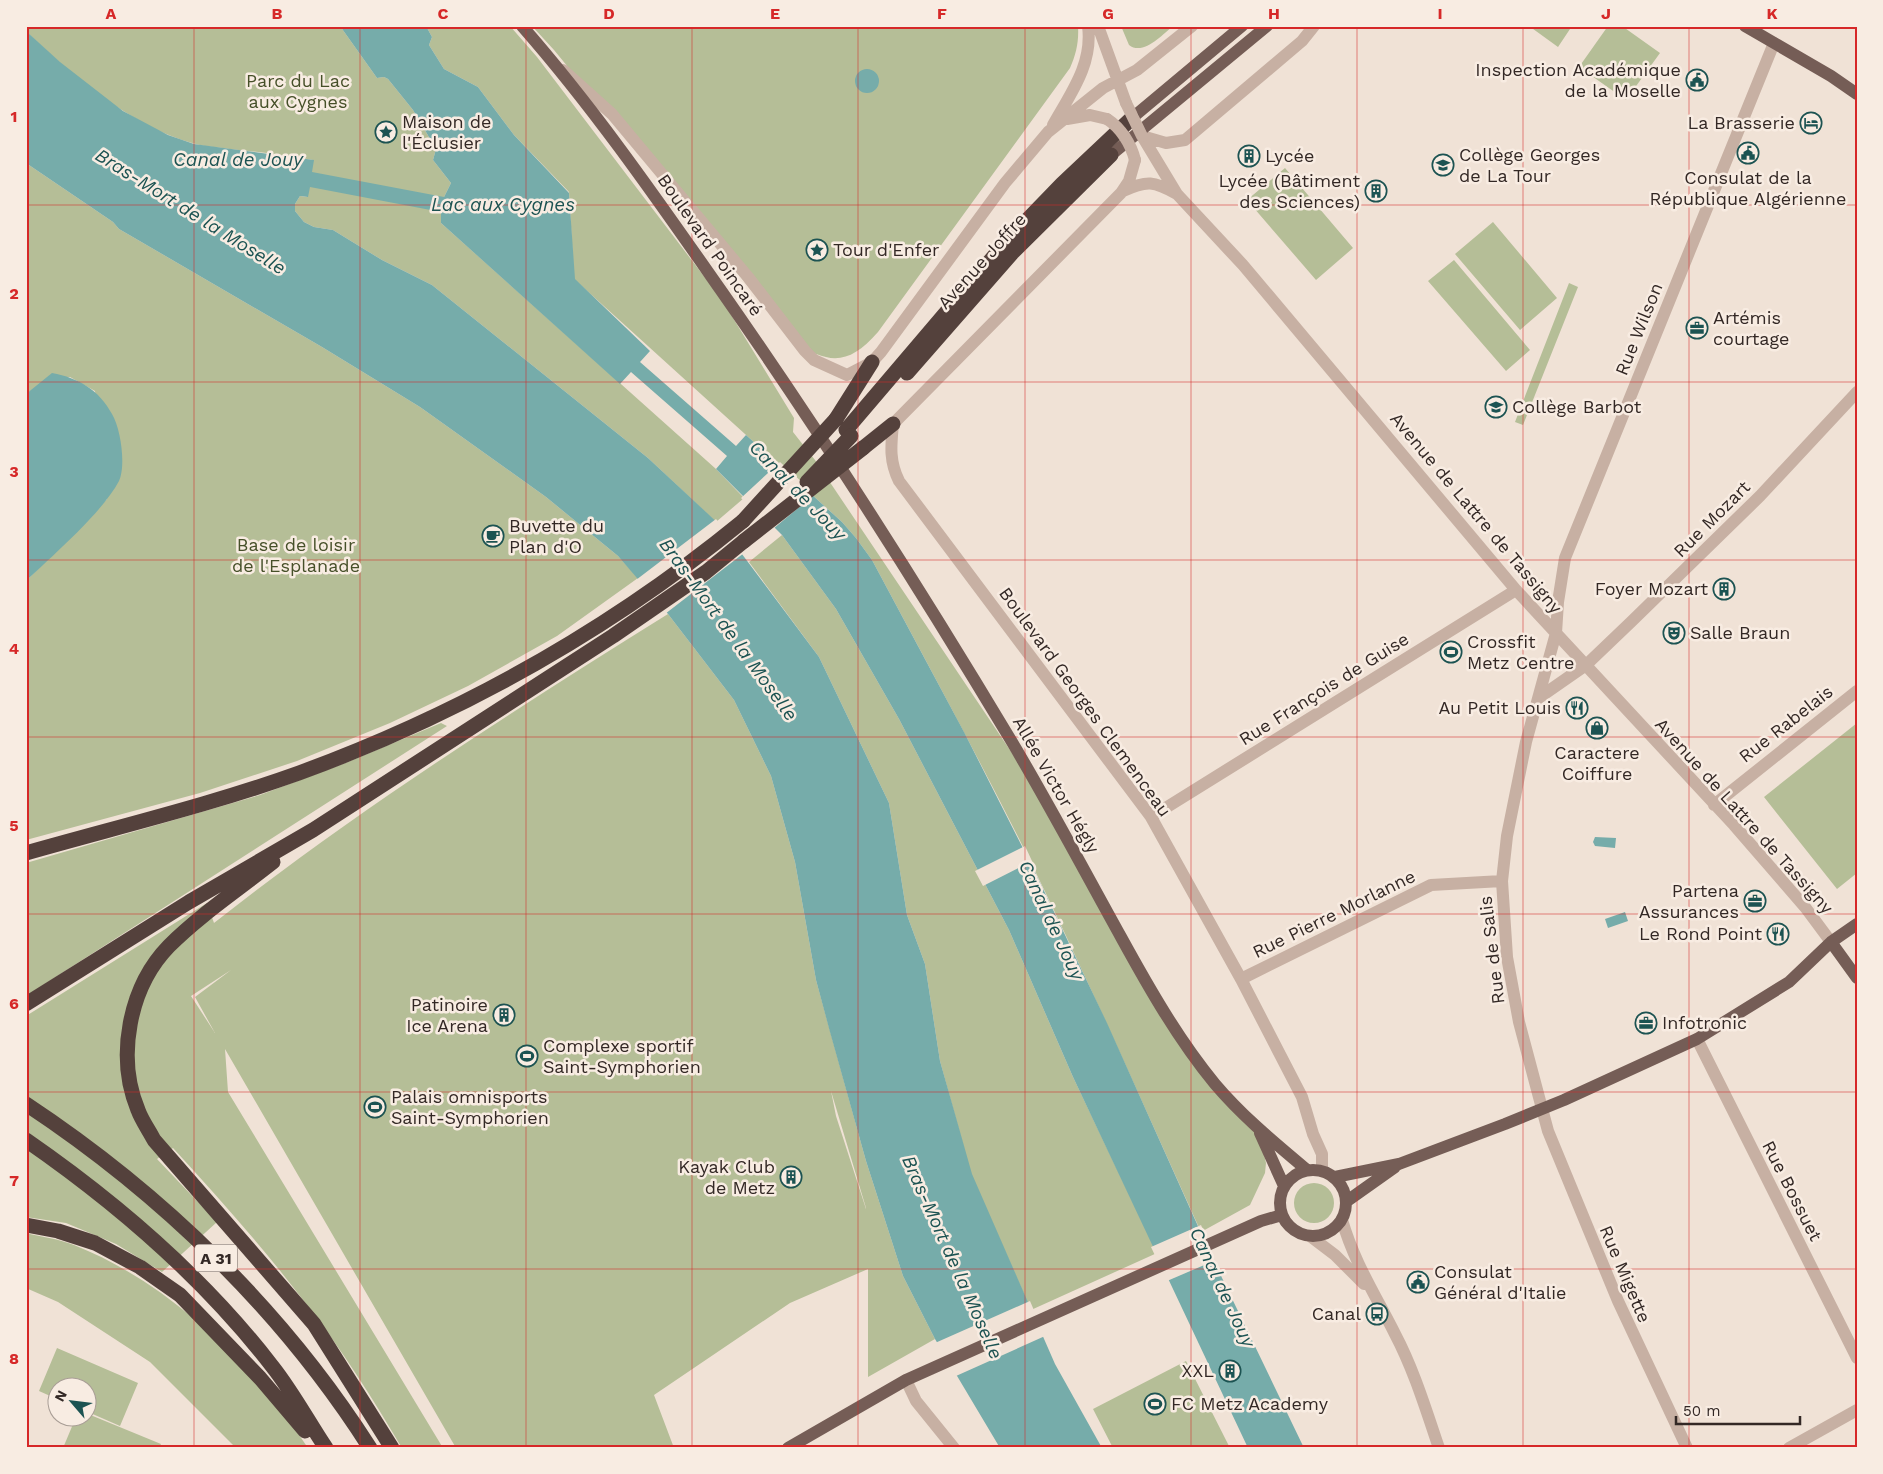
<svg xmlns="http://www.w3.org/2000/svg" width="1883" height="1474" viewBox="0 0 1883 1474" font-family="'Work Sans',sans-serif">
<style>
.green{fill:#b5be97;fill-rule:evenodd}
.water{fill:#76acaa}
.pier{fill:#f0e2d6}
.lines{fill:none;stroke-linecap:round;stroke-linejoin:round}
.minor{stroke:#c7b0a3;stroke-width:12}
.major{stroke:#755d56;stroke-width:12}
.highway{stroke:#54413c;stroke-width:15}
.minor-bridge{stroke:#c7b0a3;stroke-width:12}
.highway-bridge{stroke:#54413c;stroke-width:15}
.grid{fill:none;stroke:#d62828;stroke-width:1;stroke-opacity:0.55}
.labels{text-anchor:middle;stroke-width:5;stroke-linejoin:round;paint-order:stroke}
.shield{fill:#f8ece2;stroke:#6e635e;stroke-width:1}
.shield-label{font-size:16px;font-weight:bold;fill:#332825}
.poi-label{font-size:18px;fill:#332825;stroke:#f8ece2;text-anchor:start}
.park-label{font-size:18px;fill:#465029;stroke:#f8ece2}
.street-label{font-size:18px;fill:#332825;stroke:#f8ece2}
.water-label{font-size:19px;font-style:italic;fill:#1c5352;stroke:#f8ece2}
.neatline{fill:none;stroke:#d62828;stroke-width:2}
.grid-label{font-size:16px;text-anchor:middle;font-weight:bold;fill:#d62828}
</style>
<rect width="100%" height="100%" fill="#f0e2d6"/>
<path class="green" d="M26,26H340L377,78L384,77L388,79L413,110L436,149L433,160L451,183L444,197L441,223L716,469L744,498L716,522L648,458L432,285L382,260L333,230L314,227L304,222L295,211V204L300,196L307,197L313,160C286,155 258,152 230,149C218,147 204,147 192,143C132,127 70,74 26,31Z
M426,26H510L537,57L722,300L794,418L793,432L815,460L1065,832L1179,1035L1258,1129L1266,1163L1265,1173L1250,1205L1201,1232C1147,1113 1094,993 1037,875C985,769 928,665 872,560L856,538L842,522L574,279L569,192L514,135L478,87L444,69L429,45L432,37Z
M532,26H1078C1079,42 1076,54 1070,68L878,332C849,365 830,365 794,342L554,50Z
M1121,26H1173C1162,35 1143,56 1129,45Z
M1529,26H1572L1558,47Z
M1608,26H1622L1660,53L1626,100L1579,67Z
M26,163L113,222L119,229L322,347L420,407L546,497L618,556L638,578L557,636L468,686L390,723L297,761L200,793L26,840V581L107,499L95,391L70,377L42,383L26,394Z
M1285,168L1353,248L1316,280L1247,200Z
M1493,222L1557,298L1520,330L1455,254Z
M1454,260L1530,350L1506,371L1428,281Z
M1569,283L1578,287L1523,425L1515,422Z
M782,535L836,609L899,719L1009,930L1073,1077L1157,1253L1031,1310L971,1174L940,1061L925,964L907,915L889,803L819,657L749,562Z
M668,614L734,700L771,776L795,862L816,980L866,1161L903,1276L935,1339L868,1377V1269L790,1303L654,1395L674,1448H456L225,1049L228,1092L443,1448H402C373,1399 342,1350 307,1305C265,1250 220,1199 173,1148L157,1159L217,1222L162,1272L116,1244L66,1223L26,1217V1016L207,903L214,923C357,810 513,711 668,614ZM231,970L195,997L215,1033L191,996ZM831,1091L866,1208V1209L836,1116Z
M441,723L447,726L26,996V863L260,795L348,762Z
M1857,723V873L1837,889L1764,797Z
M1294 1203a20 20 0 1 1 40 0a20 20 0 1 1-40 0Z
M26,1233C42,1237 59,1239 74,1245C170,1283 252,1364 308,1448H236L150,1362L58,1302L26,1288Z
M57,1348L138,1383L120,1426L88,1412V1386H58L57,1399L39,1391Z
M1186,1361L1230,1448H1113L1093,1409Z
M88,1414L161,1444L159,1448H63L76,1417L88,1416Z"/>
<path class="water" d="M340,26H426L432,37L429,45L444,69L478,87L514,135L569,193L575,279L650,351L640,362L736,446L746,435L842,522L856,538L872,560L964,732L1036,874L1107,1023L1210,1253L1304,1448H1248L1073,1077L1009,930L899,719L836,609L782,535L716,469L727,456L631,372L620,384L441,223V212L310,187L308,197L300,196L295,204V211L304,222L314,227L333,230L382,260L432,285L648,458L721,526L819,657L889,803L907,915L925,964L940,1061L972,1174L1055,1364L1102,1448H1000L935,1339L903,1276L866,1161L830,1032L816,980L795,862L771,776L734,700L668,614L618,556L546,497L420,407L322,347L119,229L113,222L26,163V31L60,62L123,111L168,135L194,144L314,160L312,172L444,197L451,183L433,160L436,149L413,110L388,79L384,77L377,78Z
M855 81a12 12 0 1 1 24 0a12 12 0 1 1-24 0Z
M52,373C79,378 99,390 112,414C121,429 126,466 119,481C102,513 53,555 26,581V394Z
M1595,837L1616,838L1615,848L1595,846L1593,842Z
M1625,912L1628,921L1608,928L1605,919Z"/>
<path class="pier" d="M780,462L815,494L773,529L741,498Z
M716,519L744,553L665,614L636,580Z
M1025,846L1032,861L983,886L975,871Z
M1201,1225L1216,1260L1167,1281L1151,1247Z
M1030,1301L1045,1336L956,1376L935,1343Z"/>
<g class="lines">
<path class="minor" d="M1098,26L1126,103
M563,70L612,114L748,277L805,351L814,360L847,375L872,362L881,352L1005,183L1048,132L1103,88L1137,70L1192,26
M1067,119L1090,115L1107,119
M1053,125C1071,93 1093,64 1088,26
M1142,136L1177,194L1243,265L1516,590L1734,825L1805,907L1831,942
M1142,136L1166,143L1185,140L1302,41L1314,26
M1135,160L1129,181L1121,193L893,424C891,445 889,461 899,481L1151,817L1241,979L1302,1097L1313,1134L1322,1154V1171
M1123,191C1147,180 1154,181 1177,194
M1540,697L1586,665L1632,621L1760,496L1857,392
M1714,805L1857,691
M1151,817L1516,590
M1241,979L1431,885L1502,881
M1697,1039L1857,1358
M1342,1220C1354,1262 1376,1296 1395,1334C1414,1370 1426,1410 1439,1448
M1310,1236L1335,1255L1364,1284
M906,1380L916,1401L954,1448
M1687,1448L1618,1301L1548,1131L1519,1022L1507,957L1502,881L1507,836L1526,742L1556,633L1558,602L1565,558L1774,43
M1789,1448L1857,1410"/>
<path class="major" d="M522,26C594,108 657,199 720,289C823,436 919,587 1012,742C1050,806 1085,872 1121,937C1149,988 1178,1039 1215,1084C1243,1117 1275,1143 1307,1170
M1745,26L1831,76L1857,94
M1132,118L1242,26
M1111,155L1267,26
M1831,942L1857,978
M1260,1133L1284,1186
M1280 1203a33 33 0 1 1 66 0a33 33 0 1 1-66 0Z
M1335,1177L1399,1164L1505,1124L1564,1100L1697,1039L1789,982L1831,942L1857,924
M1347,1201L1395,1167
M788,1448L906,1380L1261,1221L1282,1215"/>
<path class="highway" d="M907,373L1012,253L1111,155
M836,419L872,362
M846,430L1007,241L1062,184L1132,118
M863,448L893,424
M26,853C117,827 210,805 299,773C460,714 611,629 743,521
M273,862C239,889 200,915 169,946C129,987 116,1057 138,1110C142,1121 149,1130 154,1140L314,1324L392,1448
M26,1004L189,902L313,830L613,636L706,572L744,541
M26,1104C162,1194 282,1310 370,1448
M26,1140C117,1203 204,1278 272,1366C292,1391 308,1421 326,1448
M26,1225L58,1231L95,1243L140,1267L180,1295L260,1378L305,1431"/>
<path class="minor-bridge" d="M1126,103L1142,136
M1107,119C1121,128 1131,144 1135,160"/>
<path class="highway-bridge" d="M807,482L851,436
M743,521L836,419
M744,541L863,448"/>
</g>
<path class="grid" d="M194,26V1448M360,26V1448M526,26V1448M692,26V1448M858,26V1448M1025,26V1448M1191,26V1448M1357,26V1448M1523,26V1448M1689,26V1448M26,205H1857M26,382H1857M26,560H1857M26,737H1857M26,914H1857M26,1092H1857M26,1269H1857"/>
<defs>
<g id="civic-ring" transform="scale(1.125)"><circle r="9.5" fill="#f8ece2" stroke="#1c5352" stroke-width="1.5"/><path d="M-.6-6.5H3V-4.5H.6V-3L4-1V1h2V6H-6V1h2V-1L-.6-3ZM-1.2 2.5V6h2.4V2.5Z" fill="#1c5352"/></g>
<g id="hotel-ring" transform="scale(1.125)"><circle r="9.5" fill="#f8ece2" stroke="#1c5352" stroke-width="1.5"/><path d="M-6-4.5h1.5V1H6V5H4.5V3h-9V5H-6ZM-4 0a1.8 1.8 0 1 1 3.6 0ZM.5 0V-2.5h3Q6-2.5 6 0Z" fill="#1c5352"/></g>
<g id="sight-ring" transform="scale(1.125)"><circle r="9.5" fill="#f8ece2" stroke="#1c5352" stroke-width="1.5"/><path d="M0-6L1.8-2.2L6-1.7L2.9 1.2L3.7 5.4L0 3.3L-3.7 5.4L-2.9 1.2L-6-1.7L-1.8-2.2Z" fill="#1c5352"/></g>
<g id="building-ring" transform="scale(1.125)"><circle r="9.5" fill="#f8ece2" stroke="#1c5352" stroke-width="1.5"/><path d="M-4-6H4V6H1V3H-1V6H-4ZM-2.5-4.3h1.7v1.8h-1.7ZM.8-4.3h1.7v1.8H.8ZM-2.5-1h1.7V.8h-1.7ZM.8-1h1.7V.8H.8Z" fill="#1c5352"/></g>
<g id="school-ring" transform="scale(1.125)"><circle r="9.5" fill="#f8ece2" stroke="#1c5352" stroke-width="1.5"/><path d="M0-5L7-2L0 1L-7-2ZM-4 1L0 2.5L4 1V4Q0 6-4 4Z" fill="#1c5352"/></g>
<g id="office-ring" transform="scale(1.125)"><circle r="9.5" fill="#f8ece2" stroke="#1c5352" stroke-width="1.5"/><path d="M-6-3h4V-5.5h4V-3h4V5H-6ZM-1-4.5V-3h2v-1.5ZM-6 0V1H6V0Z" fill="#1c5352"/></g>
<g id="cafe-ring" transform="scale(1.125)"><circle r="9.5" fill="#f8ece2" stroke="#1c5352" stroke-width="1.5"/><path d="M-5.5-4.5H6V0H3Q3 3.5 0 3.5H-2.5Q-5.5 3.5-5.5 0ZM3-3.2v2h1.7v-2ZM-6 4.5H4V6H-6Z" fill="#1c5352"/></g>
<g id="theatre-ring" transform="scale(1.125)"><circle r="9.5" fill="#f8ece2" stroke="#1c5352" stroke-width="1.5"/><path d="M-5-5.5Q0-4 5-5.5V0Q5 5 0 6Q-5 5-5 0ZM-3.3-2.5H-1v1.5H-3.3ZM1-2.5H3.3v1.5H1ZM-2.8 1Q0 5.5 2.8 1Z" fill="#1c5352"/></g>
<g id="stadium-ring" transform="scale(1.125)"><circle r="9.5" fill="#f8ece2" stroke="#1c5352" stroke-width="1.5"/><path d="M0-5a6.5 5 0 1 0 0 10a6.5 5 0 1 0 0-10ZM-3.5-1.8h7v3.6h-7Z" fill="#1c5352"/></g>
<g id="restaurant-ring" transform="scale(1.125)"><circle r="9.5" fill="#f8ece2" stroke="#1c5352" stroke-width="1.5"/><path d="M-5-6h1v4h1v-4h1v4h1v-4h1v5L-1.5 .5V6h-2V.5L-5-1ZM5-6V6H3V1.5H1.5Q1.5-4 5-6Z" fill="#1c5352"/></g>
<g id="shop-ring" transform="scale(1.125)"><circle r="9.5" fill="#f8ece2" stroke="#1c5352" stroke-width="1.5"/><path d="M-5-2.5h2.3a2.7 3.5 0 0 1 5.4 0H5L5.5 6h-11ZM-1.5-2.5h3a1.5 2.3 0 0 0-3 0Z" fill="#1c5352"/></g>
<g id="bus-ring" transform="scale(1.125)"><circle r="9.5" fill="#f8ece2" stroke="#1c5352" stroke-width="1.5"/><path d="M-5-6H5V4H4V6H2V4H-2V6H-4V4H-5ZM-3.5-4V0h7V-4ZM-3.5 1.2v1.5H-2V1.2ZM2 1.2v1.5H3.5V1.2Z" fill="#1c5352"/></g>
</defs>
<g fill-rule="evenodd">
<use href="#civic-ring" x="1697" y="80"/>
<use href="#hotel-ring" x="1811" y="123"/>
<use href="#sight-ring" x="386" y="132"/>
<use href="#civic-ring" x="1748" y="153"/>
<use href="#building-ring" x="1249" y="156"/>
<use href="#school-ring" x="1443" y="165"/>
<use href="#building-ring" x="1376" y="191"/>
<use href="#sight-ring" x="817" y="250"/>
<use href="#office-ring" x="1697" y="328"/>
<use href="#school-ring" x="1496" y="407"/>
<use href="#cafe-ring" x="493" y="536"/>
<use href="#building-ring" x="1724" y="589"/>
<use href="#theatre-ring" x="1674" y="633"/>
<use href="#stadium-ring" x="1451" y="652"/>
<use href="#restaurant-ring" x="1577" y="708"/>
<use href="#shop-ring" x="1597" y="728"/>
<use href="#office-ring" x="1755" y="901"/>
<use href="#restaurant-ring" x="1778" y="934"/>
<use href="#building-ring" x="504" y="1015"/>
<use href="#office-ring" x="1646" y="1023"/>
<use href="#stadium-ring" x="527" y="1056"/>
<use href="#stadium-ring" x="375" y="1107"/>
<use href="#building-ring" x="791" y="1177"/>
<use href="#civic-ring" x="1418" y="1282"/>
<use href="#bus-ring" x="1377" y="1314"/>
<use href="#building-ring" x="1230" y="1371"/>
<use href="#stadium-ring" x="1155" y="1404"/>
</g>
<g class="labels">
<rect class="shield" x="195" y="1244.5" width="42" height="27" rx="4"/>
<g class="shield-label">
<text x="216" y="1264">A 31</text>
</g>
<g class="poi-label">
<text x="1681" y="76" text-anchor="end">Inspection Académique<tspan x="1681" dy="21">de la Moselle</tspan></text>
<text x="402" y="128">Maison de<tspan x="402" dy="21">l'Éclusier</tspan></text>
<text x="1795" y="129" text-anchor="end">La Brasserie</text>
<text x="1459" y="161">Collège Georges<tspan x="1459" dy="21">de La Tour</tspan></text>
<text x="1265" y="162">Lycée</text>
<text x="1748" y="184" text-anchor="middle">Consulat de la<tspan x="1748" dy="21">République Algérienne</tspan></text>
<text x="1360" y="187" text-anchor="end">Lycée (Bâtiment<tspan x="1360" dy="21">des Sciences)</tspan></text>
<text x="833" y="256">Tour d'Enfer</text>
<text x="1713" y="324">Artémis<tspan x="1713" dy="21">courtage</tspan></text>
<text x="1512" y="413">Collège Barbot</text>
<text x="509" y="532">Buvette du<tspan x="509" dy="21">Plan d'O</tspan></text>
<text x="1708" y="595" text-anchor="end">Foyer Mozart</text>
<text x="1690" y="639">Salle Braun</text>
<text x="1467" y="648">Crossfit<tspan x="1467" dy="21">Metz Centre</tspan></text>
<text x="1561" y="714" text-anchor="end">Au Petit Louis</text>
<text x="1597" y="759" text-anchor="middle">Caractere<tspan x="1597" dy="21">Coiffure</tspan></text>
<text x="1739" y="897" text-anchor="end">Partena<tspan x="1739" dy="21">Assurances</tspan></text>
<text x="1762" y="940" text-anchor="end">Le Rond Point</text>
<text x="488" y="1011" text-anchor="end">Patinoire<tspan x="488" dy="21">Ice Arena</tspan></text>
<text x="1662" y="1029">Infotronic</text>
<text x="543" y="1052">Complexe sportif<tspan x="543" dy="21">Saint-Symphorien</tspan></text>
<text x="391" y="1103">Palais omnisports<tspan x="391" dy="21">Saint-Symphorien</tspan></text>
<text x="775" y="1173" text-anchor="end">Kayak Club<tspan x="775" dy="21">de Metz</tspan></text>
<text x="1434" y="1278">Consulat<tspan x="1434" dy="21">Général d'Italie</tspan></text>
<text x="1361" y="1320" text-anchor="end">Canal</text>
<text x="1214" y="1377" text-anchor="end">XXL</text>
<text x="1171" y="1410">FC Metz Academy</text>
</g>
<g class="park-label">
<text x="298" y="87">Parc du Lac<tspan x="298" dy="21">aux Cygnes</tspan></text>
<text x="296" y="551">Base de loisir<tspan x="296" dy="21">de l'Esplanade</tspan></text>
</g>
<g class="street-label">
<text transform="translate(710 245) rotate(55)" y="6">Boulevard Poincaré</text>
<text transform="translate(982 261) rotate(-48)" y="6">Avenue Joffre</text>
<text transform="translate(1639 329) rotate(-68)" y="6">Rue Wilson</text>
<text transform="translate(1476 513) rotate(50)" y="6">Avenue de Lattre de Tassigny</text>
<text transform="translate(1712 519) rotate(-45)" y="6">Rue Mozart</text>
<text transform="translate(1324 689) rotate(-32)" y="6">Rue François de Guise</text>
<text transform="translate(1085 702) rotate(54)" y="6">Boulevard Georges Clemenceau</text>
<text transform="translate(1786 724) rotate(-38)" y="6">Rue Rabelais</text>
<text transform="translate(1056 785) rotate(60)" y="6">Allée Victor Hégly</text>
<text transform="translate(1744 816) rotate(48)" y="6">Avenue de Lattre de Tassigny</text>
<text transform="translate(1334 914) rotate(-26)" y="6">Rue Pierre Morlanne</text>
<text transform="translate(1492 950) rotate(-97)" y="6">Rue de Salis</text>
<text transform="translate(1792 1191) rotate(63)" y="6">Rue Bossuet</text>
<text transform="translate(1625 1274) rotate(67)" y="6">Rue Migette</text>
</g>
<g class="water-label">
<text x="238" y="166">Canal de Jouy</text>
<text x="503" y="211">Lac aux Cygnes</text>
<text transform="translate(191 211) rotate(32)" y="7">Bras-Mort de la Moselle</text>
<text transform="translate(798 490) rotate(46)" y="7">Canal de Jouy</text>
<text transform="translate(729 629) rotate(54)" y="7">Bras-Mort de la Moselle</text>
<text transform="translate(1052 920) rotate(65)" y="7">Canal de Jouy</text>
<text transform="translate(953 1257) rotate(66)" y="7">Bras-Mort de la Moselle</text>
<text transform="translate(1223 1287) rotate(65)" y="7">Canal de Jouy</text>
</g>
</g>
<rect width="1883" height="1474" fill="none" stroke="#f8ece2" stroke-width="55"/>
<g transform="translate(72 1402) rotate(298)"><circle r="24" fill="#f8ece2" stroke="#a99e96"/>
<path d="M0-4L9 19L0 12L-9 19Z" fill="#1c5352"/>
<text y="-8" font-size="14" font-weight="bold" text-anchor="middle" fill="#332825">N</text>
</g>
<path d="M1676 1416v8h124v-8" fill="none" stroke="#332825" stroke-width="2.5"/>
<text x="1683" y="1416" font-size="15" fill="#332825" stroke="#f8ece2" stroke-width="4" paint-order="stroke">50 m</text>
<rect x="28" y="28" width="1828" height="1418" class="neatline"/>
<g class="grid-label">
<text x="111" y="19">A</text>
<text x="277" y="19">B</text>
<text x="443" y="19">C</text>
<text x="609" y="19">D</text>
<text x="775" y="19">E</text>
<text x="942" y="19">F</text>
<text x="1108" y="19">G</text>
<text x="1274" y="19">H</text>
<text x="1440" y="19">I</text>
<text x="1606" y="19">J</text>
<text x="1772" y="19">K</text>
<text x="14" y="122">1</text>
<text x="14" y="299">2</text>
<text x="14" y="477">3</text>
<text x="14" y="654">4</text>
<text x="14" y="831">5</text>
<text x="14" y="1009">6</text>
<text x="14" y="1186">7</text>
<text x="14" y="1364">8</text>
</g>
</svg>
